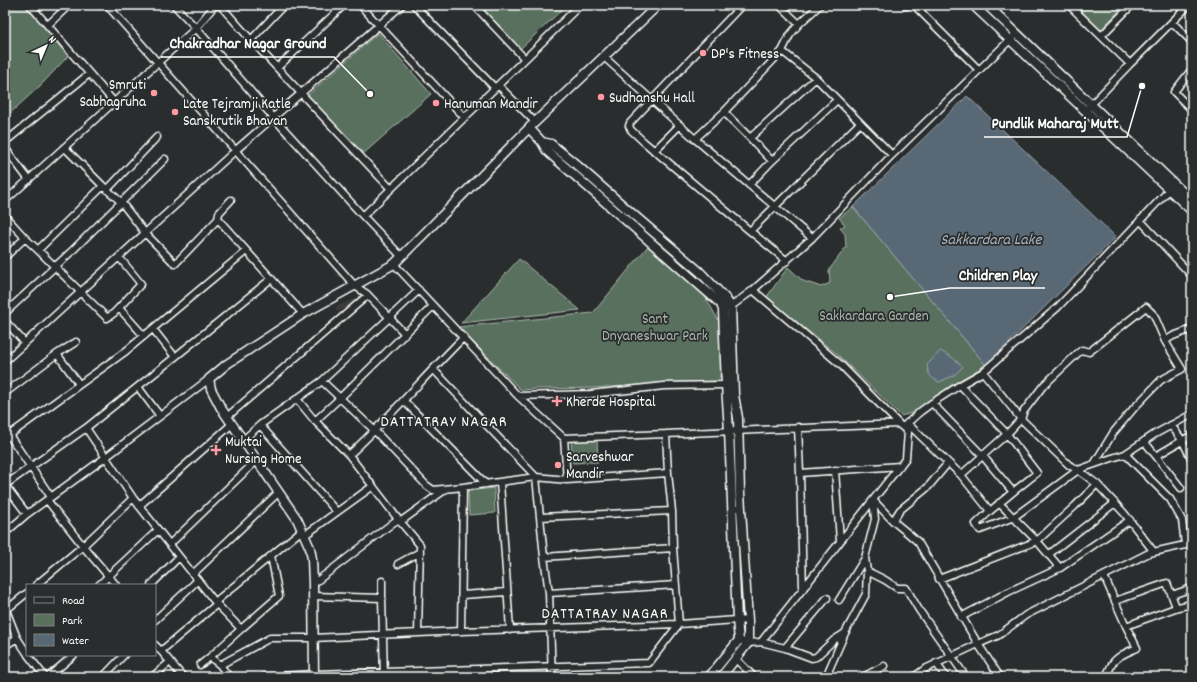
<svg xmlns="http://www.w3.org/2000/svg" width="1197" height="682" viewBox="0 0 1197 682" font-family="Dekko,sans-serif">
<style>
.built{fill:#3d3a39}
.green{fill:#59705d;stroke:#acb8ae}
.water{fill:#586774;stroke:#9ba4ac}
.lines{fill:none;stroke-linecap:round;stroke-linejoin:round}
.minor-casing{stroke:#fff;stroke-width:9}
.major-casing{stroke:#fff;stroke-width:11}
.minor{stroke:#2a2d2e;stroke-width:6}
.major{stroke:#2a2d2e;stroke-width:8}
.poi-dot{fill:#ff9aa2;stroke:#2a2d2e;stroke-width:1.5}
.labels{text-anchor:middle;stroke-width:3.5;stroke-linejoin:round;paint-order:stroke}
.poi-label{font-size:15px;fill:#fff;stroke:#2a2d2e;text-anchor:start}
.park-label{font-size:15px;fill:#acb8ae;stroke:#2a2d2e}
.water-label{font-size:16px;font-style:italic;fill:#acb3ba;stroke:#2a2d2e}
.neighbourhood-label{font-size:16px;letter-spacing:1px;fill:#fff;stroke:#2a2d2e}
.leader{fill:none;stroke:#fff;stroke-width:1.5}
.callout-dot{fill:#fff;stroke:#2a2d2e;stroke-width:1.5}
.callout-label{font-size:16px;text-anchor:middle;font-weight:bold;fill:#fff;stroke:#2a2d2e;stroke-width:3.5;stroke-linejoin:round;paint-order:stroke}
</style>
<rect width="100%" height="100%" fill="#2a2d2e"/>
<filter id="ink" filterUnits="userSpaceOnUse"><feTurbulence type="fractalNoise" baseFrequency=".025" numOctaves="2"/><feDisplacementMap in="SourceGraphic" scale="8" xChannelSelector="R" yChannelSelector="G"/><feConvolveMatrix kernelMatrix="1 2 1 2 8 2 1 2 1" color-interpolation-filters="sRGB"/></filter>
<g filter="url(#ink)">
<path class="built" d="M354,299L358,303L337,312L335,307Z"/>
<path class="green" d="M5,5H26L68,56L42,84L7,116L5,114Z
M477,5H567L519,50Z
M1075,5H1124L1101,30Z
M378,33L431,94L362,155L308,95Z
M853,207L986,365L950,386L912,413L901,416L837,354L766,298L788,267L803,281L821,287L830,283L829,270L846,247L845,234L840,228L845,225L839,218Z
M648,246L702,292L711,307L719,322L721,350V367L720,377L717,381L592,388L537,389L521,390L458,327L593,313Z
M519,259L580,310L461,323Z
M597,439L598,462L573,463L571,441Z
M494,488L495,513L469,515L468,491Z"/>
<path class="water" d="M967,96L1116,237L986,365L853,207Z
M940,351L952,357L963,367L953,376L939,382C930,378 928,374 927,365Z"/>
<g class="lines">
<g class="minor-casing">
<path id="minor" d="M30,5L114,102
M107,5L355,286L367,294L405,334
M174,5L196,28L273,117L363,216
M220,5L251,40
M284,5L251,40L391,189
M360,5L464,117
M474,5L525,59L495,88
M646,5L652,11
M742,5L630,123L629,126L631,130L644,142L750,231
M779,5L799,24L790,35L782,51
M914,5L979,70
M1069,5L1130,64L1189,5
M906,6L908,5
M1172,22L1192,42
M799,24L820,5
M48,25L69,5
M1101,36L1132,5
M604,57L695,139L812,238
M525,59L580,5
M278,67L344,5
M1192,69L1174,92L1192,110
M498,85L535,122
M1088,108L1130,64
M724,112L750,138L816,78
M695,139L724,112L782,51L816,78L892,155
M5,142L89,74
M5,148L29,180
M65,148L103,186
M654,151L680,125
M772,161L837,100
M749,185L772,161L750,138
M107,190L157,137
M5,201L196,28L215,5
M5,216L25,238
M218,219L219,213L231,200
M1140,220L1192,276
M38,250L107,318L114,313L141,284L119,257
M401,256L363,216L495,88L414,5
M5,257L25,238L38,250L103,186L121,202L145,233L175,264L218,219L303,314
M787,261L750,231L860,123
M394,264L518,396L564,438L666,434
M119,308L144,336
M729,308L753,290L812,238L892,155L1017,33
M5,313L73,250L165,159
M5,321L25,343
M153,329L175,357L271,279
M57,354L76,342
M5,361L236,150L402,5
M433,369L536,477L544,557L549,593L552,677
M983,372L1021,419L1069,465L1078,470L1112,458L1125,454L1170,499L1182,520L1185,545L1192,546
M322,381L375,431L426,485L433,490L463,487L536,477L567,480
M960,385L1007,434L1037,473L1013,492
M138,387L160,416
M5,393L57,354L79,384
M518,396L591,394L664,386L726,385
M297,399L315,421
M404,401L486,484
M932,403L982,455L1013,492L990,511L961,475
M227,417L368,295
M907,423L961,475L1007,434L1021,419L1024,411L1043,386L1078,353L1082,350L1089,352L1146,307L1154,315L1165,341L1173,336L1192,329
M260,425L337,512
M1171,425L1182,440L1192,460
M798,427L800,473
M903,427L921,411L932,403L960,385L983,372L1058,307L1172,187
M86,428L133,498L215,602
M5,429L51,497L27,514L5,533
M5,438L126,351L246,251
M564,438L567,480L668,473
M243,440L260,425L322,381L419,290
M1144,441L1156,456L1192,435
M1125,454L1155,434L1192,414
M349,455C389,418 425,376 464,337
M1156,456L1181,488
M1094,464L1113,433L1134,408L1161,380L1182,369L1165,341
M835,470L840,541
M500,482L510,630
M5,485L86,428L175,357
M5,485L27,514
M463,487L461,631L679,624L673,548L672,511L668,473L666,434L899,424L841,365L753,290
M51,497L106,457L209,379
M47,500L83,546L116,585
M999,503L1037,541L1060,568
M139,506L232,424
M990,511L976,524L980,530L1014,517L1078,470L1097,484L1124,513L1154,552
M540,517L672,511
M893,521L900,510L928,487L948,463
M400,522L446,489
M305,535L373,486
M170,544L257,460
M1048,555L1115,503
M544,557L673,548
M398,564L420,552
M867,571L885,580L897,588H906L919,610L966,677
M193,574L279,492
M1104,576L1126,626
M939,579L1037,541L1075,506L1097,484
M313,584L398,519
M36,585L83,546L133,498
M99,585L158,530
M151,585L179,557
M803,589L800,473L900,466
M549,593L676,585
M462,595L507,592
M1172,595L1192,588
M313,596L382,598L384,677
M382,598V581
M839,600L865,558
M1115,601L1167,583L1176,607
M961,617L1008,592L1060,568L1130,520
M155,620L198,580
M241,629L279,596L271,556
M418,633L420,545L398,519L349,455L315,421L340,398L433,306
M17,638L6,610L27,593
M739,640L748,643L761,642L906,458L908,432L900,425
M761,642L785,648L812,658L816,657L834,640L845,633
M155,645L161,651
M5,646L17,638L27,653
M785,648L827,598
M28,655L45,677
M736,659L754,677
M936,663L946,677
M200,665L210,657
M220,665L210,657L241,629L215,602L302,530
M48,677L74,655
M103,677L124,655
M152,677L170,662
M183,677L161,651L217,604
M229,677L220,665L270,638H313L461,631
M264,677L314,674L418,671L649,663L679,624L737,620L748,621
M825,677L828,672L845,633L866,594L867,571L865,558L875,519L873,500L893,521L910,535L918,542L978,644L925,669L914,677
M863,677L884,666
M1000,677L978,644L999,635L1026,615L1149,553L1185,545
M1105,677C1108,674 1109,670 1111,666C1116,656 1128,652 1137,648L1126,626L1178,607L1192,604"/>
</g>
<g class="major-casing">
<path id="major" d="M973,5L1192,211
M987,5L1192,201
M529,128L542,142L547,151L721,304L723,310L726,385L729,431L737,620L739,640L709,677
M542,142L551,144L572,161L636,217L700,272L726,299L731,307L734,395L738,418L740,493L748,621V643L721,677
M314,677L313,584L312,559L310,548L297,519L221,408L211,389L209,379L227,364L303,314L394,264L529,128L658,5"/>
</g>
<use href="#minor" class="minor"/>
<use href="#major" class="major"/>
</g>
</g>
<g class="poi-dot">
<circle cx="703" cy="53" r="4"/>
<circle cx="154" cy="93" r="4"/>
<circle cx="601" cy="97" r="4"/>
<circle cx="436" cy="103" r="4"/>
<circle cx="175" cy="112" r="4"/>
<path d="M555 395h4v4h4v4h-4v4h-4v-4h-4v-4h4z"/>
<path d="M214 444h4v4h4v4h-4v4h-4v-4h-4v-4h4z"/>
<circle cx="558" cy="465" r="4"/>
</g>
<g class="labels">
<g class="poi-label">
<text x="711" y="58">DP's Fitness</text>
<text x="146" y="89" text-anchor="end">Smruti<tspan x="146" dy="17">Sabhagruha</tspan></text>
<text x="609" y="102">Sudhanshu Hall</text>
<text x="183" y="108">Late Tejramji Katle<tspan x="183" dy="17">Sanskrutik Bhavan</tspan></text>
<text x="444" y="108">Hanuman Mandir</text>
<text x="566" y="406">Kherde Hospital</text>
<text x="225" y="446">Muktai<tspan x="225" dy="17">Nursing Home</tspan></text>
<text x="566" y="461">Sarveshwar<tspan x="566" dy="17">Mandir</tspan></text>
</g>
<g class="park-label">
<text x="874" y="320">Sakkardara Garden</text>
<text x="655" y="323">Sant<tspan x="655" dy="17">Dnyaneshwar Park</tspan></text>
</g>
<g class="water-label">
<text x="991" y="244">Sakkardara Lake</text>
</g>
<g class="neighbourhood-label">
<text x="444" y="426">DATTATRAY NAGAR</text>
<text x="605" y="618">DATTATRAY NAGAR</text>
</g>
</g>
<path class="leader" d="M370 94L334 57H161M1142 86L1127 137H984M890 297L950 288H1045"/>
<g class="callout-dot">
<circle cx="370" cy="94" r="4"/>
<circle cx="1142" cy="86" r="4"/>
<circle cx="890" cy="297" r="4"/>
</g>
<g class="callout-label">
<text x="248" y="48">Chakradhar Nagar Ground</text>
<text x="1055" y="128">Pundlik Maharaj Mutt</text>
<text x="998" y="280">Children Play</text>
</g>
<rect width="1197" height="682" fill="none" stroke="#2a2d2e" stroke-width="20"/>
<rect x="10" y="10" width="1177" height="662" fill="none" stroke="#fff" stroke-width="1.5" filter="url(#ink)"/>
<rect x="26" y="584" width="130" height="72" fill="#2a2d2e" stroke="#7f8182"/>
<rect x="34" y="597" width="20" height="6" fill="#2a2d2e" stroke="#7f8182"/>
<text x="62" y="604" font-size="12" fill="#ffffff">Road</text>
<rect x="34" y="614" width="20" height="12" fill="#59705d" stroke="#7f8182"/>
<text x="62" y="624" font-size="12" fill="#ffffff">Park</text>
<rect x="34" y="634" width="20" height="12" fill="#586774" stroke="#7f8182"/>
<text x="62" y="644" font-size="12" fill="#ffffff">Water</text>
<g transform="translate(46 46) rotate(44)" stroke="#2a2d2e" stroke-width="3" paint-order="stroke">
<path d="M0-3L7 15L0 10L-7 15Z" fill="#ffffff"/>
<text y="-6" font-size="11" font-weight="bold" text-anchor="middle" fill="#ffffff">N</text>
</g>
</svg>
